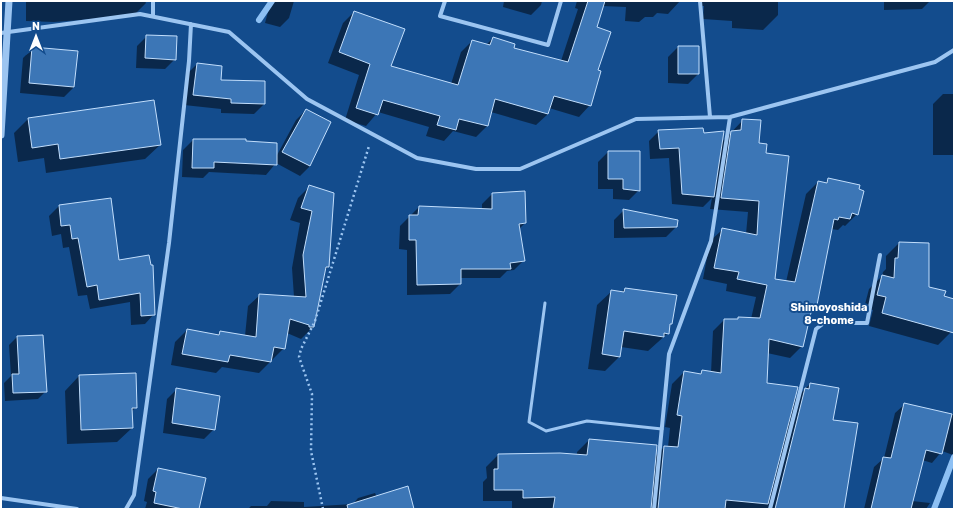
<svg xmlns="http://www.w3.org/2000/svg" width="955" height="510" viewBox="0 0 955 510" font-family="Rubik,sans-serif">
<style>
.shadow{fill:#0007}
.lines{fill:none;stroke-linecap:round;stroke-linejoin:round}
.stream{stroke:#8dc0f4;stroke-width:6}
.building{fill:#3c76b6;stroke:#c2defc}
.path{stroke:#9cc5f1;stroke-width:2.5;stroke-dasharray:2 3;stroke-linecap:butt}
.service{stroke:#9cc5f1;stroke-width:3}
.minor{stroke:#9cc5f1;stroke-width:4}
.tertiary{stroke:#9cc5f1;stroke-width:7}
.labels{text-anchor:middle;stroke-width:4;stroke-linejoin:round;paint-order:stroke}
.neighbourhood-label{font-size:11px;font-weight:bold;fill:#fff;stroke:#134c8d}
</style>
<rect width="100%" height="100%" fill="#134c8d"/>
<path class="shadow" d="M26,1H145L146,3L133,16L54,22L26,21Z
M271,1H294L289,18L280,27L265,23Z
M504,1H542L541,5L531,15L503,7Z
M577,1H680L668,14L657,13L653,17H645L639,22L625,21L626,7L602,6L595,27L590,105L579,117L549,108L548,114L536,125L491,112L487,126L476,137L453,131L444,141L426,136L429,127L378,112L366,126L345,120L359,75L328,63L343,23L354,12L389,67L451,84L461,52L472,41L486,45L493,38L513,49L561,61L578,9L575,8Z
M702,1H778V15L763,30L732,28V21L703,19L704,6H701Z
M884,1H930L922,9L884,10Z
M147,36L175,59L165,69L136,68L137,46Z
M678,47L698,74L688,84L668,83V57Z
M33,48L74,87L64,97L20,93L23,58Z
M197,64L219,81L264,82V104L254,114L221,113V109L184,105L187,74Z
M943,94H954V155H933V104Z
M153,101L160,145L145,159L46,173L44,158L18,162L14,133L28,119Z
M306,110L330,122L310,166L300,176L276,163L266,175L209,172L203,178L182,177L183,150L193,140L276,157L296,120Z
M743,120L765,154L774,280L786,282L806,194L818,182L824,184L828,180L857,214L845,226L843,225L838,230L831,229L816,305L811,310L802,346L790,358L767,353L766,383L793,401L810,384L832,420L843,509H512V501H483V482L487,478L486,467L498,455H577V452L589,440L655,457L664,447H668L670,428L665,427L672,384L684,372L699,375L702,371L711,373L713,331L724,320L751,319L756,297L726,291L727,284L703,279L710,241L722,230L746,234L748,212L710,209L712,198L703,207L672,204L669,158L650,159L649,141L659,131L703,134L722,142Z
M608,152L639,190L629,200L613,199V189H598V162Z
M310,186L328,267L324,271L313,327L301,339L287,333L284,348L259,373L222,367L216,373L171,365L175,342L187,330L217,335L220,332L245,336L248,306L260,295L294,297L292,268L300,223L290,220L298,198Z
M492,194L525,223L519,229L524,260L514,270L507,271L500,278H460V284L450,294L407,295V250L399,249L400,226L419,207L482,209V204Z
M110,199L118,262L148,256L154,314L145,324L131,325L130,302L90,309L87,295L78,296L69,247L63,248L61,234L52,236L49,216L59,206Z
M624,210L676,227L666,237L614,238V220Z
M899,243L928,287L943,297L954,300V321L951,332L938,345L869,326L873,310L864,308L869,289L882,276L883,272L886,269V256Z
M625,289L671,323L669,326L668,333L648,351L621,347L620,356L605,371L588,369L597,305L612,291L621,292Z
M17,337L46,391L38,399L5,401L4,383L11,376L9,345Z
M135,374L136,407L131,412L132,428L117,442L67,444L65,391L79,376Z
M177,389L214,429L204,439L163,433L167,399Z
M905,404L954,415V454L953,455L942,451L932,463L922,460L912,501L930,503L926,509H864L874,467L884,458L895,413Z
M158,469L198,509H145L147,502L144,501L148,479Z
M375,493L377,497L413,509H248L251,506H267L271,501L304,502V507L353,504L358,498Z"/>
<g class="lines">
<path class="stream" d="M259,20L272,1
M934,509L954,457"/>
</g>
<path class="building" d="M588,1H605L597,27L611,32L598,70L601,71L591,106L554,96L548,114L495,99L488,126L459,119L456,130L437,125L440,116L383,100L378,115L356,108L370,64L339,52L354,11L405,29L391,66L458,85L472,40L490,45L493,37L515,44L514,48L568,62Z
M146,35L177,36L176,60L145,58Z
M678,46H699V74H678Z
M32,47L78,51L74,87L29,83Z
M197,63L222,66L221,80L265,81V104L231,103V99L193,95Z
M154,100L161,145L60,159L58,144L32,148L28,118Z
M306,109L331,122L310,166L282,152Z
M742,119L761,120L759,143L767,144L766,153L789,156L775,279L795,282L818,181L827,183L828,178L860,185L859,189L864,191L858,215L852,213L850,219L839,217L838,220L834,219L817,305L813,304L803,347L769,339L767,383L798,387L768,504L726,500L725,509H658L664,446L678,447L682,416L677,415L684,371L701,374L702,370L721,373L724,319H738V317L760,318L767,285L737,279L739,272L714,268L722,228L757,235L759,201L721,198L731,131L741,130Z
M703,128L704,133L724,131L714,197L682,194L679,148L660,149L658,130Z
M193,139H246V141L277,143V165L214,162V168H192Z
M608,151H640V191L623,189V179H608Z
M309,185L334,193L329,267H326L314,327H309V325L290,319L285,349L274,347L271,362L230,355L228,362L182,354L187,329L219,335L220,331L256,337L259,294L306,297L303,255L312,211L301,208Z
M525,191L526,223L519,224L525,261L510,263L511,269H461V284L417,285L416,240H409V215H418L419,206L492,209V193Z
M111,198L119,260L149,255L151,265H153L155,315L141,316L140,293L99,300L97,285L87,287L78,238L72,239L70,225L61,226L59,205Z
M623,209L678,220L677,227L624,228Z
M899,242L929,243V287L946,291L944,296L954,299V333L882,313L886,297L877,295L882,275L894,278L895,258H898Z
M625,288L677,295L672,324H670L669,334L664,333V337L624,331L620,357L602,354L611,290L624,292Z
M43,335L47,392L13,393L12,374H19L17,336Z
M136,373L137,408H132L133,428L81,430L79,375Z
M810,383L839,388L833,420L858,423L844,509H775L805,388L809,389Z
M176,388L220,396L215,430L172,423Z
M904,403L952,414L942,454L926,450L911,509H871L883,457L891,458Z
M589,439L657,445L651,509H553L555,497L523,498V490H494V469H498V454L560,453L587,455Z
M158,468L206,478L199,509H183L154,503L156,492L153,491Z
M408,486L414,509H348L347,505Z"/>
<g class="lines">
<path class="path" d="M323,509L311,451L312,394L299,357L301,349L315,321L369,146"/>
<path class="service" d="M545,303L529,422L546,431L587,421L662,429"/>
<path class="minor" d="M153,1V16
M445,1L440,16L548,45L561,1
M700,1L710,117
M1,33L140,14L229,32L307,99L417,158L476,169H520L636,119L730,117L935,62L954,50
M1,498L77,509
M126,509L134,495L169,243L189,61L191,24
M654,509L669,354L711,241L730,117
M770,509L816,329L824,323H867L880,255"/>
<path class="tertiary" d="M1,135L9,1"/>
</g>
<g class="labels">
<g class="neighbourhood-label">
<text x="829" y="311">Shimoyoshida<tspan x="829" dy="13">8-chome</tspan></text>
</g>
</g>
<rect width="955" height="510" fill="none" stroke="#ffffff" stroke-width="4"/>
<g transform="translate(36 36)" stroke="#134c8d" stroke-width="3" paint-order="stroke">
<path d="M0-3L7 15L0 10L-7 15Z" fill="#ffffff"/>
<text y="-6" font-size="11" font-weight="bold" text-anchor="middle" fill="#ffffff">N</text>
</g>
</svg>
